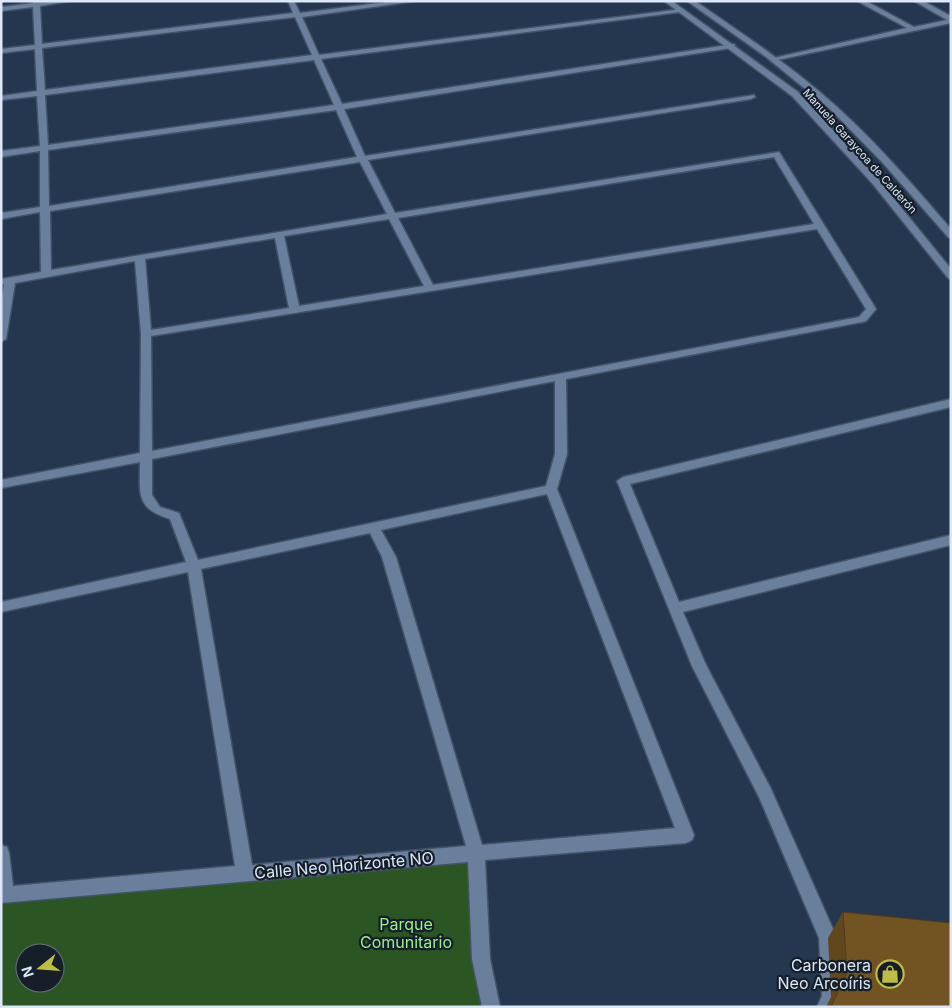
<svg xmlns="http://www.w3.org/2000/svg" width="952" height="1008" viewBox="0 0 952 1008" font-family="Inter,sans-serif">
<style>
.green{fill:#2b5624;fill-rule:evenodd}
.lines{fill:none;stroke-linecap:round;stroke-linejoin:round}
.street-casing{stroke:#425367;stroke-width:3}
.secondary-casing{stroke:#425367;stroke-width:3}
.street{fill:#6a7f9b;fill-rule:evenodd}
.secondary{fill:#6a7f9b;fill-rule:evenodd}
.wall{fill:#61481c}
.building{fill:#715421;stroke:#4f3b17}
.labels{text-anchor:middle;stroke-width:4.5;stroke-linejoin:round;paint-order:stroke}
.far-street-label{font-size:11px;fill:#dce8f7;stroke:#151e29}
.near-street-label{font-size:16px;fill:#dce8f7;stroke:#151e29}
.near-park-label{font-size:16px;fill:#99f08b;stroke:#151e29}
.near-poi-label{font-size:16px;fill:#dce8f7;stroke:#151e29;text-anchor:end}
</style>
<rect width="100%" height="100%" fill="#24374f"/>
<path class="green" d="M476,853L491,1007H1V895ZM25,953H55V983H25Z"/>
<g class="lines">
<g class="street-casing">
<path id="street" d="M33,1H71L40,6L42,44L293,13L288,1H294L300,13L394,1H416L302,17L319,55L682,9V11L680,12L321,59L342,104L734,44L735,46L731,48L344,109L365,156L754,95L755,97L751,99L368,160L395,213L779,152L876,309L866,321L862,322L566,379L567,454L557,489L694,835L692,840L686,843L485,860L490,959L500,1007H482L472,959L468,862L1,903V845L7,847L9,853L13,886L235,866L188,572L1,612V602L186,562L170,519C135,508 140,494 140,462L1,488V480L140,453L141,334L135,261L15,283L6,339L1,342V304L4,284L1,285V279L41,272L40,212L1,219V213L40,207V151L1,157V151L40,146L37,96L1,100V96L37,91L35,49L1,53V49L35,45L33,7L1,11V7L33,3ZM295,17L312,55L45,90L42,48ZM314,60L334,105L48,145L45,95ZM336,110L357,157L49,206L48,150ZM774,157L814,224L433,285L398,218ZM360,162L387,214L51,270L50,211ZM389,219L424,286L299,306L284,236ZM817,229L866,309L859,317L152,451L151,336ZM275,238L289,308L151,330L145,259ZM555,381V454L546,486L198,560L179,513L160,507L152,495V459ZM547,494L675,828L482,845L396,557L381,530ZM370,533L382,557L466,846L252,865L201,569Z
M857,1H866L914,27L947,20L914,1H923L951,16V23L773,61L769,59L907,28Z
M951,399V407L630,484L679,602L951,535V545L683,612L706,665L771,789L837,938L840,997L836,1007H817L822,996L819,938L759,797L692,666L617,481L623,477Z"/>
</g>
<g class="secondary-casing">
<path id="secondary" d="M664,1H672L798,92L878,179L951,269V279L948,278L872,183L792,96Z
M687,1H695C743,34 793,67 836,106C878,144 914,186 951,229V238L948,237L882,162L830,109L766,57Z"/>
</g>
<use href="#street" class="street"/>
<use href="#secondary" class="secondary"/>
</g>
<path class="wall" d="M843,912L951,1007H826L831,997L828,938Z"/>
<path class="building" d="M843,912L951,923V1007H831L847,973Z"/>
<defs>
<g id="shop-ring" transform="scale(1.4375)"><circle r="9.5" fill="#151e29" stroke="#bebf42" stroke-width="1.5"/><path d="M-5-2.5h2.3a2.7 3.5 0 0 1 5.4 0H5L5.5 6h-11ZM-1.5-2.5h3a1.5 2.3 0 0 0-3 0Z" fill="#bebf42"/></g>
</defs>
<g fill-rule="evenodd">
<use href="#shop-ring" x="890" y="974"/>
</g>
<g class="labels">
<g class="far-street-label">
<text transform="translate(860 151) rotate(48)" y="4">Manuela Garaycoa de Calderón</text>
</g>
<g class="near-street-label">
<text transform="translate(344 865) rotate(-5)" y="6">Calle Neo Horizonte NO</text>
</g>
<g class="near-park-label">
<text x="406" y="930">Parque<tspan x="406" dy="18">Comunitario</tspan></text>
</g>
<g class="near-poi-label">
<text x="871" y="971">Carbonera<tspan x="871" dy="18">Neo Arcoíris</tspan></text>
</g>
</g>
<rect width="952" height="1008" fill="none" stroke="#dce8f7" stroke-width="5"/>
<g transform="translate(40 968) rotate(253)"><circle r="24" fill="#151e29" stroke="#656f7b"/>
<path d="M0-4L9 19L0 12L-9 19Z" fill="#bebf42"/>
<text y="-8" font-size="14" font-weight="bold" text-anchor="middle" fill="#dce8f7">N</text>
</g>
</svg>
